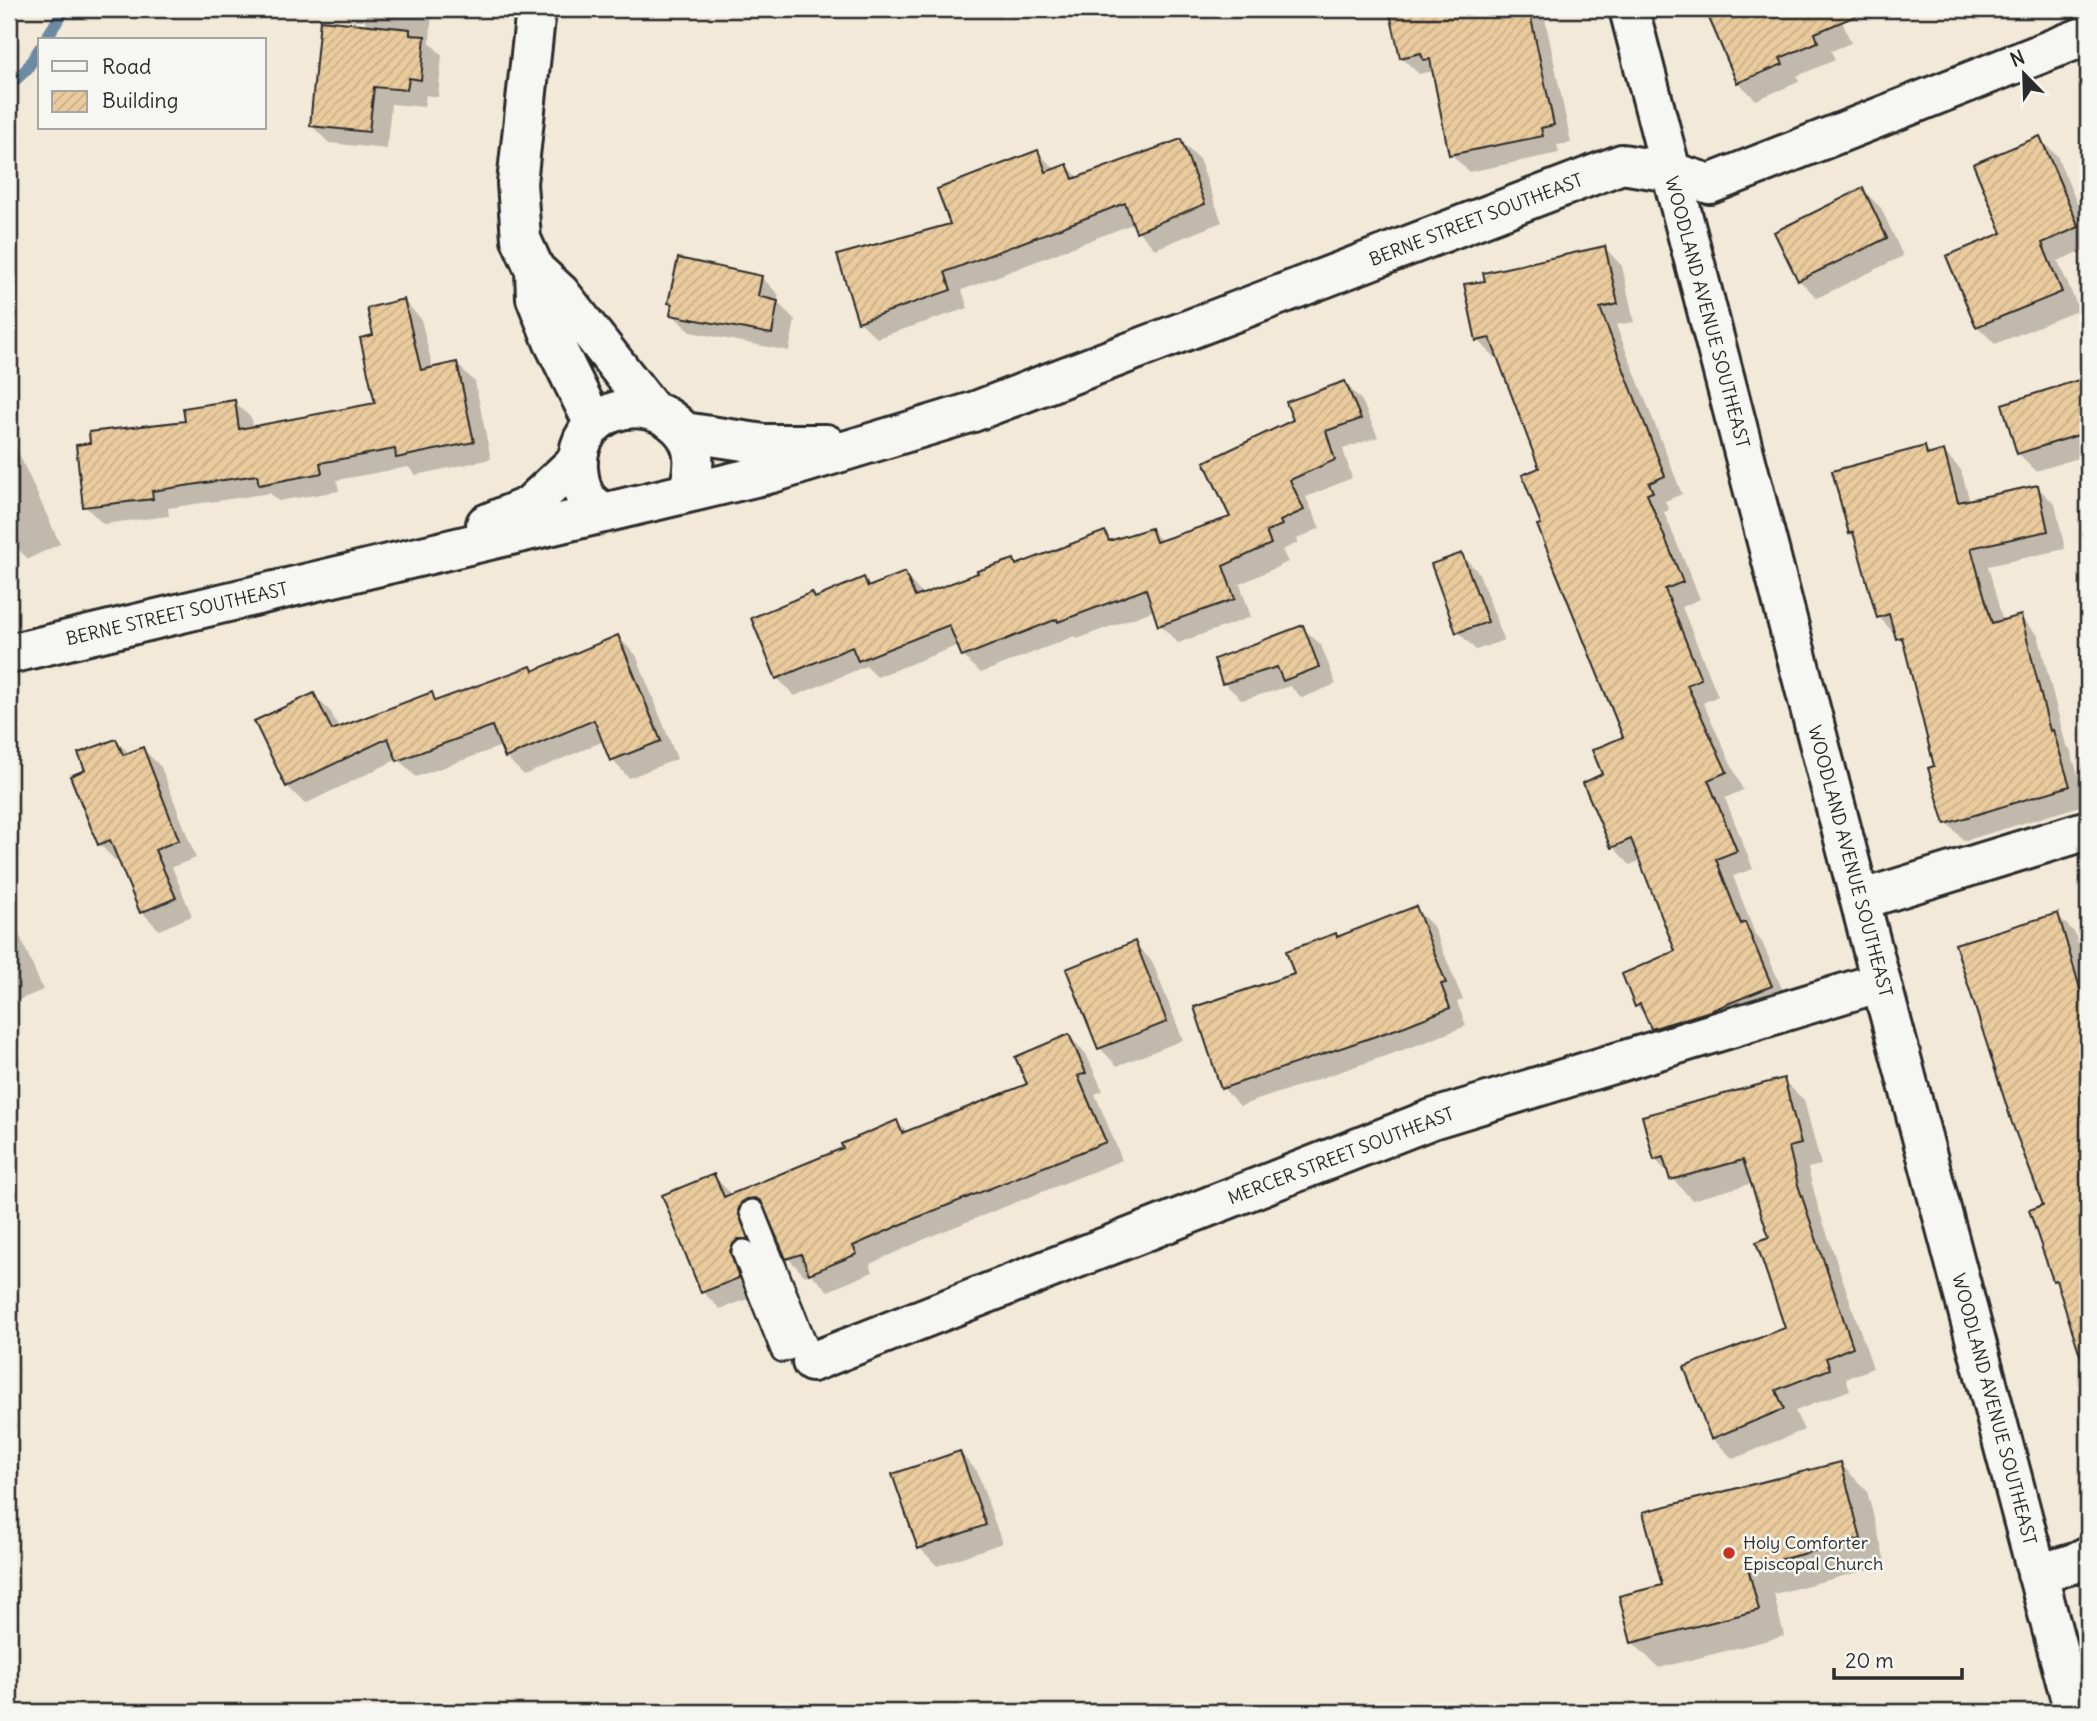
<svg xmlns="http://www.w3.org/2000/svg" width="2097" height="1721" viewBox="0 0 2097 1721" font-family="Delius,sans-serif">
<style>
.shadow{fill:#0003}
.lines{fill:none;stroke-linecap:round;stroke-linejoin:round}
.stream{stroke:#6c8aa4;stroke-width:12}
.building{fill:url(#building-hatch);stroke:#2b2b2b;stroke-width:2}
.service-casing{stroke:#2b2b2b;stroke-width:28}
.minor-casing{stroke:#2b2b2b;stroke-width:44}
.service{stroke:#f6f6f2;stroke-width:23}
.minor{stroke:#f6f6f2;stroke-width:38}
.poi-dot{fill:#c8321e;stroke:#f6f6f2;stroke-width:2.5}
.labels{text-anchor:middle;stroke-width:5;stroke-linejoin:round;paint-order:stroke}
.street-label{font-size:18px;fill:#2b2b2b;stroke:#f6f6f2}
.poi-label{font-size:18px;fill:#2b2b2b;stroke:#f6f6f2;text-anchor:start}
</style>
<defs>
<pattern id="building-hatch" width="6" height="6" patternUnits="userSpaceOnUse" patternTransform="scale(1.75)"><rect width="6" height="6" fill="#eacb9d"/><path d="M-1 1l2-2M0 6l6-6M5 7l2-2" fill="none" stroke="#c9ae87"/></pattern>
</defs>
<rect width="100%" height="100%" fill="#f2e9d8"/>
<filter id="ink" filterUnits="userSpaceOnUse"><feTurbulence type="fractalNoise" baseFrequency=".0143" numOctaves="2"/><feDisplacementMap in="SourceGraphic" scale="14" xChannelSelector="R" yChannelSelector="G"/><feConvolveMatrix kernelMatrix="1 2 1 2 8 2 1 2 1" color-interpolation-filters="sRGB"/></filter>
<g filter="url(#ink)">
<path class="shadow" d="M366,9H432L430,43L442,55L438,97L426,95L424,107L391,104L387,149L329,143L311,125L365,26Z
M1391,9H1543L1571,143L1557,145L1559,153L1469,172L1451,154L1434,71L1419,74L1401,57Z
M1734,9H1837L1851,43L1831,51L1835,60L1797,76L1799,82L1756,100L1738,82Z
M2039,138L2057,156L2088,229V248L2058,261L2079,310L1995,344L1977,326L2005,234Z
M1181,142L1199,159L1222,222L1155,249L1138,231L1135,223L962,290L968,308L877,338L859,321L1037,152L1056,170L1067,166L1080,179Z
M1863,190L1881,208L1903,256L1817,298L1799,280Z
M1605,248L1622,266L1634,322L1616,325L1682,494L1665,501L1669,510L1664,512L1700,599L1682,607L1718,696L1703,703L1743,790L1725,798L1753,869L1733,876L1755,934L1762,942L1788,1003L1670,1046L1653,1028L1648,1017L1636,1006L1677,952L1641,860L1630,865L1613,847L1585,784L1605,775L1625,738L1543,525L1541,469L1499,357L1495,358L1478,340L1487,282Z
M761,277L779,295L777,302L795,320L789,351L690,332L672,314L674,306L670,303Z
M404,301L421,319L433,369L457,364L475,382L491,459L416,475L408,467L337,480L339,491L278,501L270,493L168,508L169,516L103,524L85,506L187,422L234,401L252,419L253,428L377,404L375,337Z
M2088,306V326L2082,309Z
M1345,383L1362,401L1378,437L1343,449L1352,478L1306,497L1320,528L1297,539L1298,543L1282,550L1288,562L1240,584L1251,617L1178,643L1160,625L1155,610L1077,639L1075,636L981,673L963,656L959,645L877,677L866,666L795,696L777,678L812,594L816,599L863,579L871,587L904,574L923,595L1013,561L1018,566L1104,533L1113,542L1151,530L1163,542L1232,518L1296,421Z
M2074,407L2088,455L2036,471L2018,453Z
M9,432L60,544L28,559L12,543L9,544Z
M1925,448L1932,455L1944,452L1961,470L1970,502L2037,487L2055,504L2065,549L1988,566L2003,622L2020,617L2038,635L2066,745L2070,749L2087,804L1964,841L1947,823L1936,767L1907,647L1879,617L1857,539L1850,533Z
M1462,555L1479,573L1504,640L1476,650L1458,632Z
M1303,628L1321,645L1336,684L1302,698L1290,686L1242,700L1224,683Z
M618,637L636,655L677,759L629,778L612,760L604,741L524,775L506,757L502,746L416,777L398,759L305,804L287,786L313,695L331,712L339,729L431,694L439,702L531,668L535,672Z
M116,741L130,754L143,749L161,767L196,858L172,867L192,916L159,930L142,912L121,860L117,862L99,844L87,771Z
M1415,908L1433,926L1463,1000L1457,1002L1466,1026L1423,1043L1240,1106L1223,1088L1297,976L1335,935L1339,938Z
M9,910L43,990L9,1004Z
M2057,915L2075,933L2088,978V1375L2059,1285L2054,1280L2045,1206Z
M1134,943L1152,961L1183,1040L1117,1066L1100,1048L1068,970Z
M1069,1036L1086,1054L1103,1091L1095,1094L1122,1160L934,1235L870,1264L873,1272L828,1291L811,1274L805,1276L788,1258L769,1216H766L756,1296L720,1309L703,1292L714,1176L732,1195L845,1149L897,1122L908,1133L1029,1085Z
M1783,1080L1804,1100L1821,1165L1808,1168L1818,1207L1873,1368L1846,1379L1850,1390L1795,1411L1804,1430L1733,1459L1712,1438L1787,1329L1771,1238L1753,1183L1692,1200L1655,1159Z
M960,1453L977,1471L1002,1543L937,1566L920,1548Z
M1841,1464L1867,1491L1886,1565L1774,1594L1784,1636L1659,1668L1632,1642L1664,1586Z"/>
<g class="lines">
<path class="stream" d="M45,40L65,9
M9,86L26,70L40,48"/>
</g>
<path class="building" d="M1389,9H1529L1554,125L1541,128L1543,136L1449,155L1430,59L1423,60L1421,53L1400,58Z
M1733,9H1872L1815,33L1818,42L1780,58L1783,64L1737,83L1709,18Z
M320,20L410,29V35L425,36L421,80L409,78L407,90L374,87L369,132L310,126Z
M2040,136L2079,227L2042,243L2062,292L1976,327L1946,256L2002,233L1973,164Z
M1181,139L1205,204L1136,232L1125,203L945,272L951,290L858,322L837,255L950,224L937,189L1038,150L1046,172L1067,164L1073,179Z
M1863,188L1887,238L1798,281L1774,232Z
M1605,246L1618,304L1600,308L1665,476L1649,483L1653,492L1647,494L1683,582L1665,589L1701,679L1687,685L1727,772L1708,780L1737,851L1716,859L1741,924L1745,922L1772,986L1710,1011L1651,1029L1640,1004L1635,1007L1622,974L1675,951L1631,839L1611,848L1583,783L1602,774L1592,750L1623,737L1537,525L1541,524L1522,475L1539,468L1490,338L1476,341L1464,284L1485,281L1483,273Z
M678,258L762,276L758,296L778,301L772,334L670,315L672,304L668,303Z
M404,299L421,370L457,362L474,442L396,458L395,449L320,463L322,473L259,485L257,475L152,491L153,499L83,507L76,445L90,443L89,432L185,421L183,408L235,400L239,429L375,403L360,338L373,335L367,308Z
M2088,377V432L2017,454L2002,404Z
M1345,381L1361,419L1326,431L1335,460L1290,480L1304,510L1280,521L1282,525L1266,532L1271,544L1223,566L1235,599L1158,626L1146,589L1058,622L1057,619L962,657L949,625L858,661L852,647L776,679L751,618L812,592L815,598L864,577L868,587L905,572L915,597L978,573L977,571L1014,559L1016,565L1105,531L1109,541L1151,528L1156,542L1230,517L1204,462L1293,420L1286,402Z
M1925,446L1927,455L1944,450L1958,502L2038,485L2048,531L1971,548L1992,623L2021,615L2050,731L2053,730L2070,786L1945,824L1928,768L1934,766L1902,637L1896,639L1889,614L1877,618L1853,532L1849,534L1832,471Z
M1462,553L1488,622L1456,633L1431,564Z
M1303,625L1319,667L1283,681L1277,667L1222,684L1214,659Z
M618,635L661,741L610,761L594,720L505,758L492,726L397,761L388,738L286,787L254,721L314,693L332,730L432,692L435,701L531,666L533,671Z
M116,739L123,755L143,747L179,840L155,850L176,898L140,913L110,840L98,845L70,776L85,770L78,753Z
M1416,906L1446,983L1441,984L1450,1008L1405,1026L1221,1089L1194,1007L1294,974L1286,951L1336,933L1337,937Z
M2058,913L2081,992L2088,990V1357L2081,1358L2056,1280L2053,1281L2029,1210L2043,1205L2012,1123L1955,944Z
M1135,941L1167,1022L1098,1049L1066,969Z
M1069,1034L1086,1073L1078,1076L1106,1142L916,1218L853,1246L857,1254L809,1274L801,1254L786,1259L761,1201L755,1198L747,1199L741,1203L738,1211L748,1239H738L733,1244L730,1251L739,1278L701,1293L662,1195L714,1174L724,1197L843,1148L841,1144L897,1120L902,1133L1027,1084L1015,1057Z
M1784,1078L1801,1144L1789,1147L1798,1185L1853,1347L1826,1358L1830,1369L1776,1390L1784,1409L1711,1439L1684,1367L1785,1328L1756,1242L1769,1237L1743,1160L1670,1180L1663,1157L1654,1160L1642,1116Z
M960,1451L986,1525L918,1549L892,1474Z
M1841,1462L1861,1539L1748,1568L1759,1610L1631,1643L1619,1596L1662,1585L1643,1512Z"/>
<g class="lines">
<g class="service-casing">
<path id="service" d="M752,1212L812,1362
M744,1252L783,1350L804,1342"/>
</g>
<g class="minor-casing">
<path id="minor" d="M536,9L517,183L521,239L535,270L536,298L553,341L594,424
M1629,9L1881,982L2074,1712
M535,270L560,293L651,409
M684,432L764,444H826
M604,513C599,509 591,504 587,499C581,491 579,479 578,469C574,412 641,389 679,427C698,446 695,469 688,492
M486,524L529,506L577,461
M9,654L772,473L973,412L1622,164L1671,172L1710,184L2088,35
M1860,900L2088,830
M812,1362L1432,1119L1881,982
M2037,1574L2072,1564L2088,1556"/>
</g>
<use href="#service" class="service"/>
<use href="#minor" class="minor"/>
</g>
</g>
<circle class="poi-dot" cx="1729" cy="1553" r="7"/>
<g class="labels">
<g class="street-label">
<text transform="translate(1476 220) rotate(-21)" y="6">BERNE STREET SOUTHEAST</text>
<text transform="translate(1707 312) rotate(75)" y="6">WOODLAND AVENUE SOUTHEAST</text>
<text transform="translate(177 614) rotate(-13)" y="6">BERNE STREET SOUTHEAST</text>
<text transform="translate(1850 861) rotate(75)" y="6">WOODLAND AVENUE SOUTHEAST</text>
<text transform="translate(1341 1156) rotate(-21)" y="6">MERCER STREET SOUTHEAST</text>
<text transform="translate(1994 1409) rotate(75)" y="6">WOODLAND AVENUE SOUTHEAST</text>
</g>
<g class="poi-label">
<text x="1743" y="1549">Holy Comforter<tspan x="1743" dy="21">Episcopal Church</tspan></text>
</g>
</g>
<rect width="2097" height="1721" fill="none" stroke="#f6f6f2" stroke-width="35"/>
<rect x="18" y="18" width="2062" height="1686" fill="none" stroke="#2b2b2b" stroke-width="2.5" filter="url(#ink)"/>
<rect x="38" y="38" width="228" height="91" fill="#f6f6f2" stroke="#a5a5a2" stroke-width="2"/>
<rect x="52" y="61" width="35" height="10" fill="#f6f6f2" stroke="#a5a5a2" stroke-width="2"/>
<text x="102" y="74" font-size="21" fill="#2b2b2b">Road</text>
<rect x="52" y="91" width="35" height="21" fill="url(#building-hatch)" stroke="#a5a5a2" stroke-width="2"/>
<text x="102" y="108" font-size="21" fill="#2b2b2b">Building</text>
<g transform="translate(2024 74) rotate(337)" stroke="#f6f6f2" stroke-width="5" paint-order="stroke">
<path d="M0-5L12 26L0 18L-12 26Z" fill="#2b2b2b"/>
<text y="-10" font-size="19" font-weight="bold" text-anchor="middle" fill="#2b2b2b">N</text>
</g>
<path d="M1834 1668v10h128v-10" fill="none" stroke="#2b2b2b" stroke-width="3.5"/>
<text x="1845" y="1668" font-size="21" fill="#2b2b2b" stroke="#f6f6f2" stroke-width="5" paint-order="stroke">20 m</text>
</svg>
